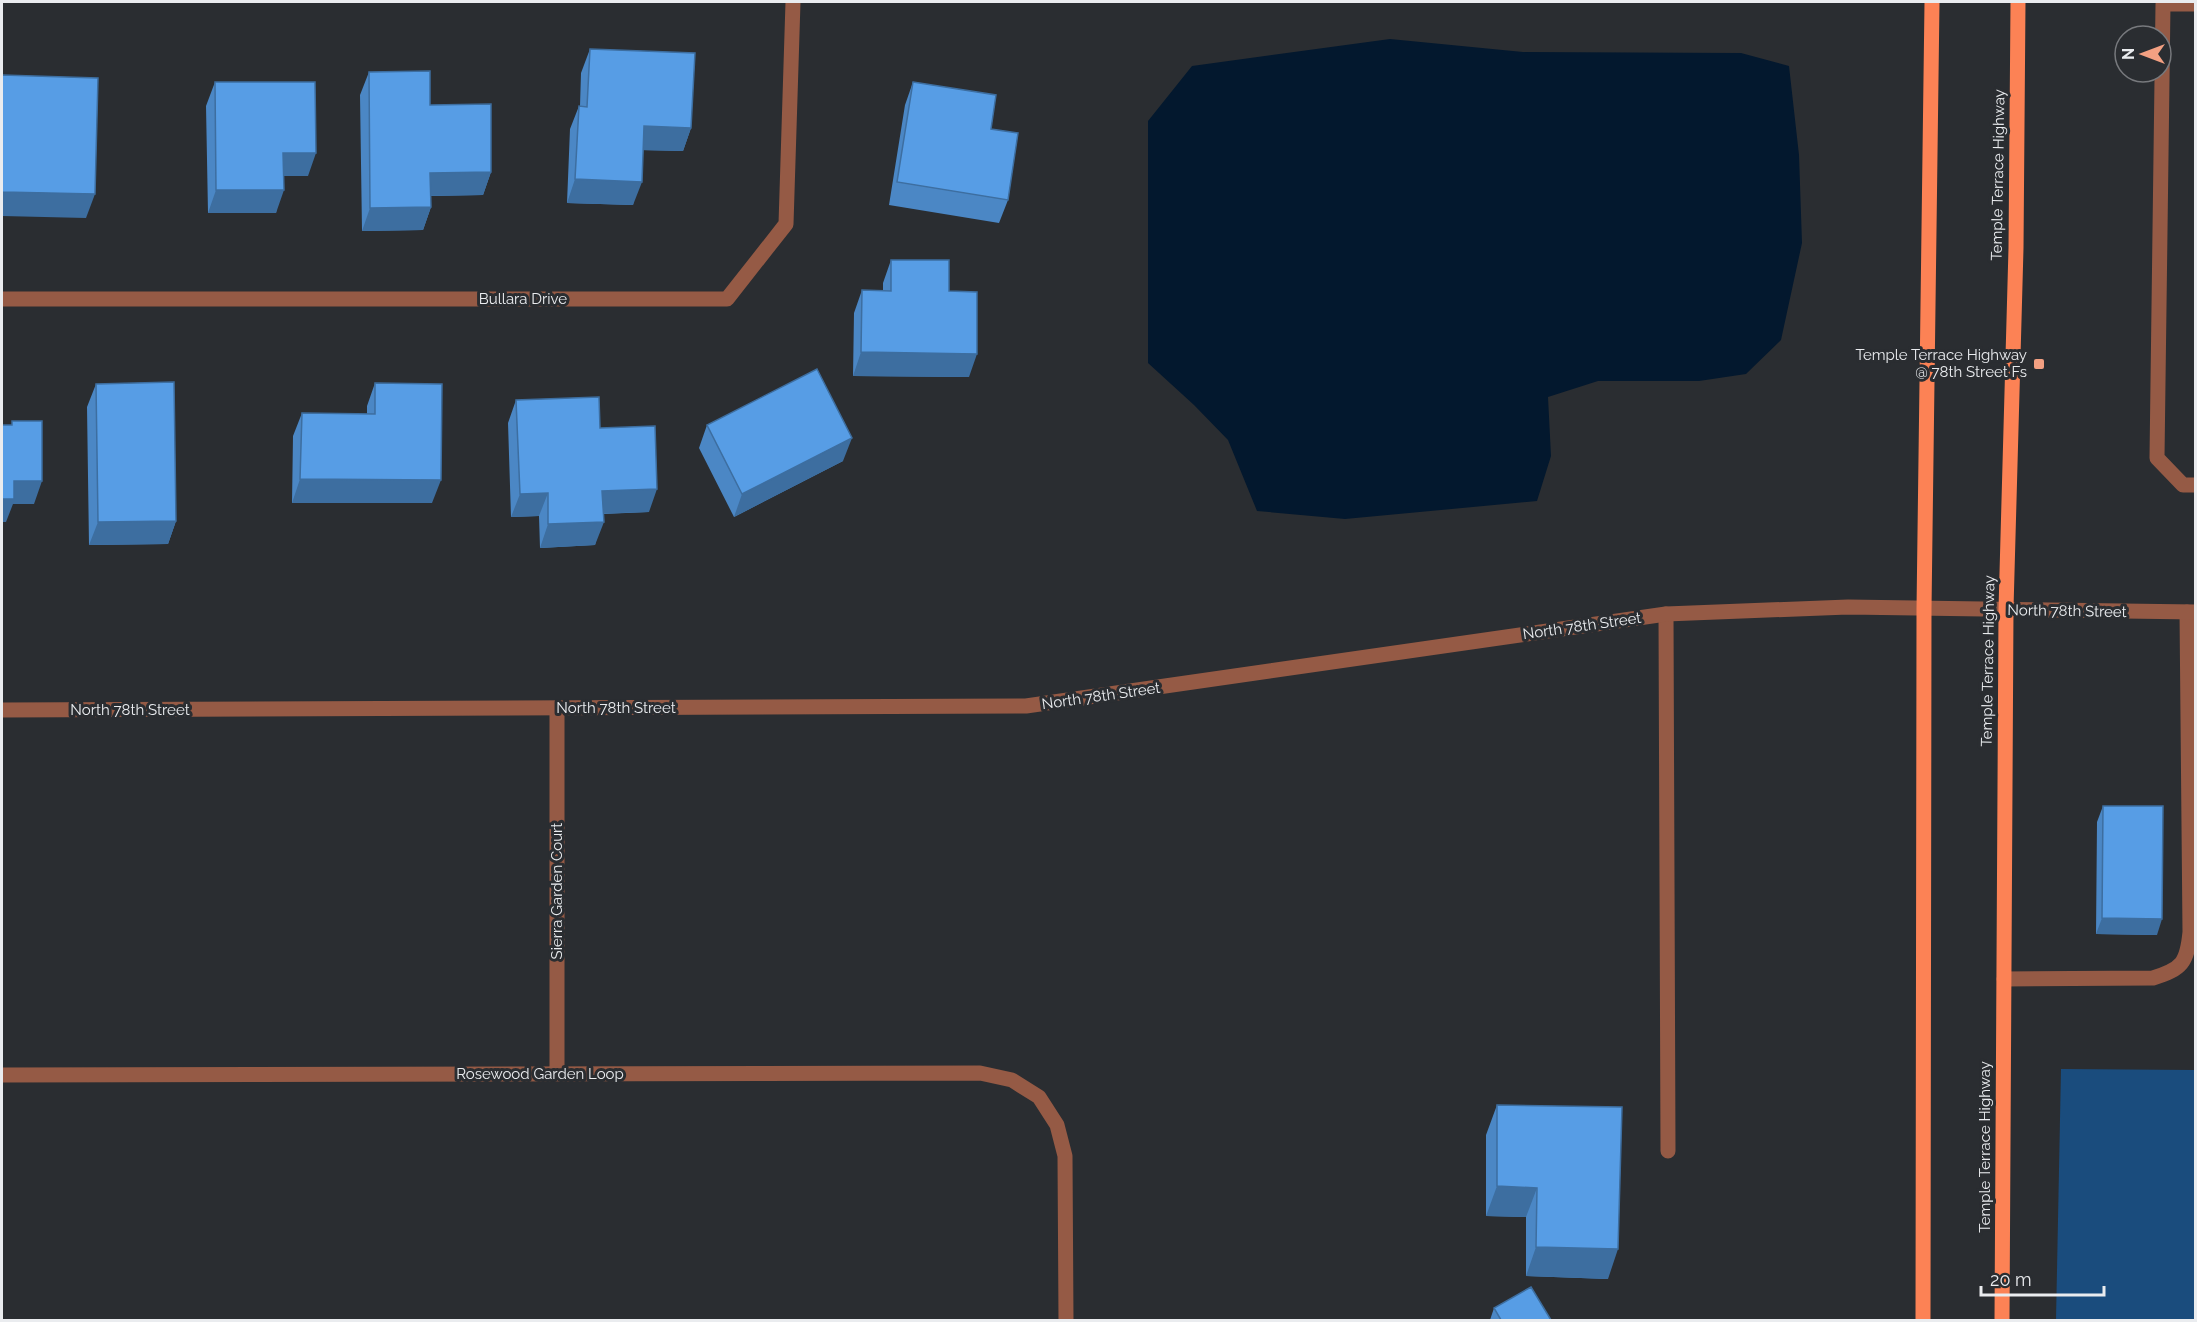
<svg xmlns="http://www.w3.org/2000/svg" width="2197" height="1322" viewBox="0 0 2197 1322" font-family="Raleway,sans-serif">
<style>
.green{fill:#1a4c7d}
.water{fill:#03182e}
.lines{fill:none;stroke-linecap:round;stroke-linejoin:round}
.service{stroke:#955a45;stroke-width:15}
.minor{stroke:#955a45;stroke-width:15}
.tertiary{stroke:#955a45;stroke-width:15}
.primary{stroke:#fc8255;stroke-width:15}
.wall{fill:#4b87c5}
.shaded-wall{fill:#3d6ea0}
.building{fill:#579de5;stroke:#3d6ea0;stroke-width:1.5}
.poi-dot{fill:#f3a082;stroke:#2a2d31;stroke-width:2}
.labels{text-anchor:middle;stroke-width:6;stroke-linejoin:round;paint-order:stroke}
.street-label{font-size:15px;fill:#eaecef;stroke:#2a2d31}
.poi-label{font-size:15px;fill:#eaecef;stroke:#2a2d31;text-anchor:end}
</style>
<rect width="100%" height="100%" fill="#2a2d31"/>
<path class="green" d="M2061,1069L2195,1070V1320H2056Z"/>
<path class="water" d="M1390,39L1523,52L1741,53L1789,66L1799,155L1802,243L1781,340L1746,374L1699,381H1598L1548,397L1551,456L1537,501L1345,519L1257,511L1228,440L1194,405L1148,363V121L1192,66Z"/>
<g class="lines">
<path class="service" d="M2196,4H2163L2157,458L2183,485H2196
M1666,614L1668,1151
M2004,979L2153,978C2182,969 2187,963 2190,932L2187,612"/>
<path class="minor" d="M2,299H727L786,224L793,2
M557,708V1074
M2,1075L980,1073L1012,1080L1039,1097L1057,1125L1065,1156L1066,1320"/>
<path class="tertiary" d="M2,710L1026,706L1666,614L1848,607L2196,612"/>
<path class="primary" d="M1923,1320L1924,609L1932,2
M2002,1320L2006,609L2016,248L2018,2"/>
</g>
<path class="wall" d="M590,49L691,128L683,151L643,150L633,205L567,203L570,129L579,106H580L581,73Z
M369,72L430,105L491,172L483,195L431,196V207L423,230L362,231L360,95Z
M215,82L308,176H283L276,213H208L206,106Z
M913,82L991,129L1008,200L999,223L889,205L905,105Z
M891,260L949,291L969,377L853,376L854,313L862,290H883V283Z
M375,383L432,503H292L293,436L302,413L367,414V406Z
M96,384L176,521L168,544L89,545L87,407Z
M516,400L600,428L649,512L603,514L595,545L540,548L539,516L511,517L508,423Z
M707,425L843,461L734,517L699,448Z
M2103,806L2157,935L2096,934L2097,822Z
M1497,1105L1608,1279L1526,1276V1217L1486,1216V1135Z
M1494,1308L1551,1320H1490Z"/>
<path class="shaded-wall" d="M644,126L691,128L683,151L636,150Z
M283,153H316L308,176H274Z
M491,172L483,195L422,196L430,173Z
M575,179L642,182L633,205L567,203Z
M216,190H284L276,213H208Z
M2,192L95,194L86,218L2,216Z
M431,207L423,230L362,231L370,208Z
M861,352L977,354L969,377L853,376Z
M852,438L843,461L734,517L742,494Z
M300,479L441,480L432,503H292Z
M14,481H42L34,504H13L6,522H2V499Z
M657,489L649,512L594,514L602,491Z
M548,493L539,516L511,517L520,494Z
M176,521L168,544L89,545L98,522Z
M604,522L595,545L540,548L548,524Z
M2102,918L2162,919L2157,935L2096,934Z
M1497,1186L1537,1188L1526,1217L1486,1216Z
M1536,1247L1618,1249L1608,1279L1526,1276Z"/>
<path class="building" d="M590,49L695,53L691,128L644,126L642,182L575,179L579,106L587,107Z
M430,71V105L491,104V172L430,173L431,207L370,208L369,72Z
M2,75L98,78L95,194L2,192Z
M215,82H315L316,153H283L284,190H216Z
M913,82L996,95L991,129L1018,133L1008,200L897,182Z
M891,260H949V291L977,292V354L861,352L862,290L891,291Z
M817,369L852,438L742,494L707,425Z
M174,382L176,521L98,522L96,384Z
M375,383L442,384L441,480L300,479L302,413L375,414Z
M599,397L600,428L655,426L657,489L602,491L604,522L548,524V493L520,494L516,400Z
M12,421H42V481H14V499H2V425H12Z
M2103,806H2163L2162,919L2102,918Z
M1497,1105L1622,1107L1618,1249L1536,1247L1537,1188L1497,1186Z
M1531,1287L1551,1320H1501L1494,1308Z"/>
<rect class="poi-dot" x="2033" y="358" width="12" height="12" rx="3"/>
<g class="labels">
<g class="street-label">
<text transform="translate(1998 175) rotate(-89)" y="5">Temple Terrace Highway</text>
<text x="523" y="304">Bullara Drive</text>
<text transform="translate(2067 611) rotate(1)" y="5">North 78th Street</text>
<text transform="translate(1582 626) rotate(-8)" y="5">North 78th Street</text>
<text transform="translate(1988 661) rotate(-89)" y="5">Temple Terrace Highway</text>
<text transform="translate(1101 696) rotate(-8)" y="5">North 78th Street</text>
<text x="616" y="713">North 78th Street</text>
<text x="130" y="715">North 78th Street</text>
<text transform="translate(557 891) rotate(-90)" y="5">Sierra Garden Court</text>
<text x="540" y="1079">Rosewood Garden Loop</text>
<text transform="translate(1985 1147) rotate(-90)" y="5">Temple Terrace Highway</text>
</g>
<g class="poi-label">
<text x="2027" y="360">Temple Terrace Highway<tspan x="2027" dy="17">@ 78th Street Fs</tspan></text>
</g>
</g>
<rect width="2197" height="1322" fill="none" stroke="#eaecef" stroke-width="6"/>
<g transform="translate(2143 54) rotate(270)"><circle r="28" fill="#2a2d31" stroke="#77797d" stroke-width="1.5"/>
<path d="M0-4.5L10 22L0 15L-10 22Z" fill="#f3a082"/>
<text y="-9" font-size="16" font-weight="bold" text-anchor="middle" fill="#eaecef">N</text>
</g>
<path d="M1981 1286v9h123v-9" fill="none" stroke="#eaecef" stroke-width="3"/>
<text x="1990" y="1286" font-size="18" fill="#eaecef" stroke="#2a2d31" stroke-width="4.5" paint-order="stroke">20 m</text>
</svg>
